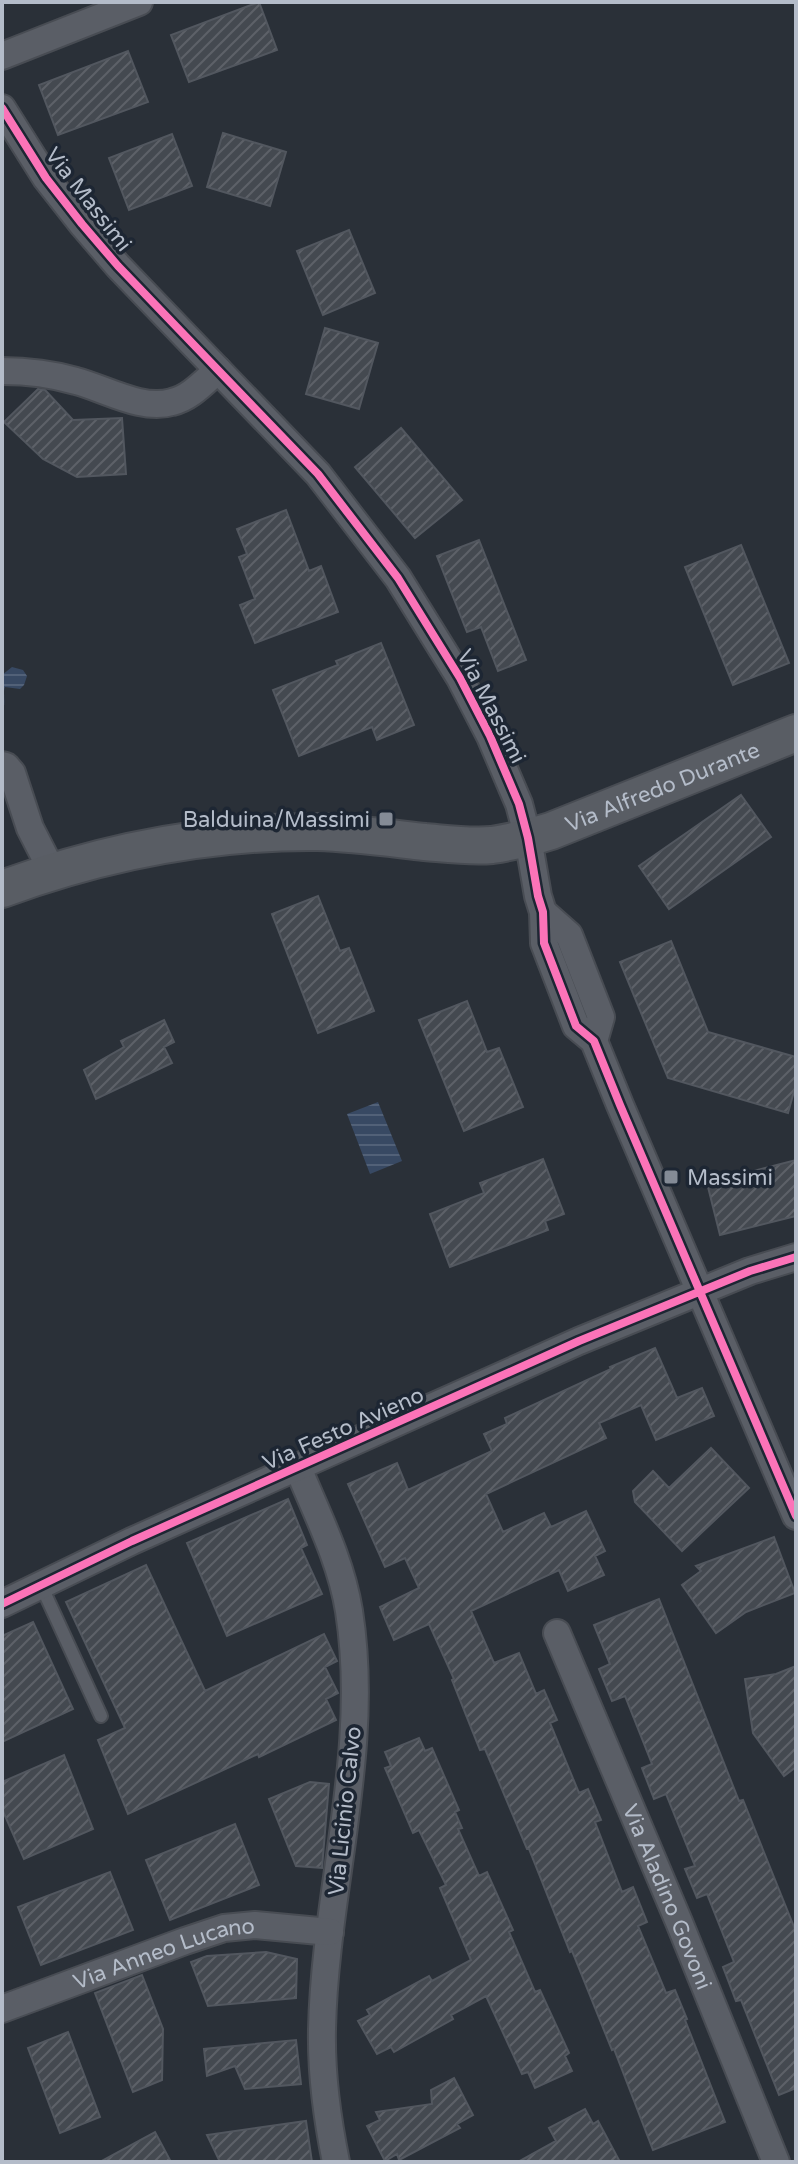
<svg xmlns="http://www.w3.org/2000/svg" width="798" height="2164" viewBox="0 0 798 2164" font-family="'Varela Round',sans-serif">
<style>
.water{fill:url(#water-rules)}
.building{fill:url(#building-hatch);stroke:#52575f;stroke-width:2}
.lines{fill:none;stroke-linecap:round;stroke-linejoin:round}
.lane-casing{stroke:#484c53;stroke-width:16}
.street-casing{stroke:#484c53;stroke-width:30}
.secondary-casing{stroke:#484c53;stroke-width:40}
.lane{stroke:#5a5e66;stroke-width:12}
.street{stroke:#5a5e66;stroke-width:26}
.secondary{stroke:#595d64;stroke-width:36}
.cycleway-casing{stroke:#1d2633;stroke-width:13}
.cycleway{stroke:#fb73b8;stroke-width:8}
.poi-dot{fill:#848b96;stroke:#1d2633;stroke-width:3}
.labels{text-anchor:middle;stroke-width:7;stroke-linejoin:round;paint-order:stroke}
.street-label{font-size:22px;fill:#b4bcc9;stroke:#1d2633}
.poi-label{font-size:22px;fill:#b4bcc9;stroke:#1d2633;text-anchor:end}
</style>
<defs>
<pattern id="water-rules" width="6" height="5" patternUnits="userSpaceOnUse" patternTransform="scale(2)"><rect width="6" height="5" fill="#384963"/><path d="M0 2.5h6" fill="none" stroke="#526178"/></pattern>
<pattern id="building-hatch" width="6" height="6" patternUnits="userSpaceOnUse" patternTransform="scale(2)"><rect width="6" height="6" fill="#444950"/><path d="M-1 1l2-2M0 6l6-6M5 7l2-2" fill="none" stroke="#5d6168"/></pattern>
</defs>
<rect width="100%" height="100%" fill="#2a3038"/>
<path class="water" d="M12,667L23,670L27,676L24,685L20,689L5,687C2,694 7,703 2,711V675Z
M378,1102L402,1161L370,1174L347,1114Z"/>
<path class="building" d="M259,2L277,50L189,82L171,35Z
M128,51L148,102L58,135L39,85Z
M223,133L286,152L270,206L207,187Z
M172,134L192,186L129,210L109,158Z
M349,230L375,293L323,315L297,251Z
M325,328L378,343L359,409L306,394Z
M38,389L45,390L73,420L122,418L126,474L77,477L43,459L4,422Z
M401,428L462,500L415,538L355,467Z
M286,510L309,571L321,566L338,612L255,643L240,605L255,599L239,557L247,554L237,529Z
M479,540L526,660L498,671L481,627L467,632L437,556Z
M741,545L789,663L733,685L685,567Z
M381,643L414,725L377,740L372,727L299,756L273,690L338,665L336,661Z
M741,795L771,837L669,909L639,866Z
M318,896L340,951L349,948L374,1011L318,1033L272,914Z
M671,941L708,1032L796,1057V1084L788,1113L668,1078L620,962Z
M467,1001L487,1052L499,1048L523,1107L464,1131L419,1020Z
M164,1020L174,1042L164,1047L172,1063L96,1099L84,1070L124,1047L121,1041Z
M543,1159L564,1214L545,1221L548,1230L450,1267L430,1214L484,1193L480,1183Z
M796,1160V1216L720,1235L707,1183Z
M655,1348L677,1398L702,1388L714,1416L656,1440L641,1405L599,1423L606,1438L486,1494L503,1532L544,1513L551,1527L586,1511L605,1551L595,1556L604,1575L568,1591L559,1570L471,1611L494,1663L519,1653L536,1694L544,1690L557,1720L550,1723L579,1793L588,1789L601,1820L595,1822L622,1892L633,1887L647,1922L638,1926L666,1993L675,1990L687,2019L685,2020L725,2122L653,2150L614,2049L612,2050L572,1951L570,1952L529,1849H527L485,1749L480,1750L452,1680L454,1679L429,1624L394,1640L380,1607L419,1588L405,1558L385,1567L348,1484L397,1463L408,1490L492,1451L484,1434L507,1424L505,1418L611,1369L610,1367Z
M711,1448L749,1488L682,1551L635,1502L633,1491L653,1471L669,1488Z
M288,1499L307,1545L301,1548L322,1594L227,1636L187,1543Z
M774,1537L795,1593L746,1612L716,1633L682,1585L701,1571L696,1566Z
M146,1565L205,1691L324,1634L337,1661L325,1667L338,1693L326,1699L336,1720L259,1757L258,1754L128,1814L98,1740L125,1728L66,1602Z
M659,1599L739,1801L743,1800L796,1932V2088L779,2095L741,2000L736,2001L723,1967L734,1962L707,1894L697,1898L685,1869L695,1866L666,1794L654,1799L642,1768L652,1764L625,1696L612,1701L599,1669L610,1664L594,1625Z
M33,1622L73,1709L2,1742V1636Z
M796,1666V1767L784,1776L753,1733L745,1679L776,1674Z
M419,1738L425,1751L432,1748L459,1810L455,1812L462,1828L458,1829L479,1876L487,1872L513,1930L509,1932L535,1992L540,1990L569,2053L565,2056L572,2071L535,2088L528,2072L522,2074L486,1996L451,2015L453,2019L394,2052L391,2047L377,2054L358,2021L370,2015L367,2010L429,1976L432,1981L471,1960L440,1888L446,1885L419,1830L413,1833L385,1768L391,1766L385,1752Z
M64,1755L93,1829L24,1859L2,1809V1782Z
M310,1782L329,1784L322,1868L296,1866L269,1799Z
M235,1824L259,1885L170,1920L146,1860Z
M110,1872L133,1930L41,1965L18,1907Z
M266,1952L297,1959L296,1998L208,2006L191,1962L207,1956Z
M142,1975L163,2029L162,2080L133,2092L95,1993Z
M68,2032L100,2117L60,2133L28,2048Z
M296,2040L301,2084L245,2089L235,2066L207,2076L204,2049Z
M454,2078L473,2115L457,2124L460,2128L399,2160L397,2154L385,2161L367,2126L380,2120L376,2112L432,2104L431,2090Z
M585,2109L593,2124L598,2121L620,2162H518L556,2141L549,2128Z
M306,2121L312,2162H220L207,2135Z
M155,2132L171,2162H100Z"/>
<g class="lines">
<g class="lane-casing">
<path id="lane" d="M41,1585L101,1716"/>
</g>
<g class="street-casing">
<g id="street">
<path d="M2,56L139,2"/>
<path d="M2,108L46,178L82,224L118,266L318,474L398,578L460,678L490,736L519,804L528,838L538,896L543,912L544,943L576,1026L594,1041L620,1105L796,1516"/>
<path d="M2,371C27,371 52,374 76,381C106,389 142,411 172,402C190,398 204,382 218,370"/>
<path d="M2,765L6,766L12,773L30,828L52,871"/>
<path d="M543,912L569,935L601,1017L594,1041"/>
<path d="M298,1468C317,1514 341,1561 349,1611C371,1751 325,1890 322,2029C321,2075 327,2118 336,2162"/>
<path d="M2,1604L132,1541L579,1341L750,1271L796,1257"/>
<path id="s1" d="M557,1633L679,1922L776,2162"/>
<path id="s2" d="M2,2009L185,1941L224,1928L255,1925L330,1932"/>
</g>
</g>
<g class="secondary-casing">
<g id="secondary">
<path id="s3" d="M2,889C103,852 209,831 317,832C353,833 389,838 425,842C448,844 470,847 492,845C512,842 532,837 551,831L796,733"/>
</g>
</g>
<use href="#lane" class="lane"/>
<use href="#street" class="street"/>
<use href="#secondary" class="secondary"/>
<g class="cycleway-casing">
<path id="cycleway" d="M2,108L46,178L82,224L118,266L318,474L398,578L460,678L490,736L519,804L528,838L538,896L543,912L544,943L576,1026L594,1041L620,1105L796,1516
M2,1604L132,1541L579,1341L750,1271L796,1257"/>
</g>
<use href="#cycleway" class="cycleway"/>
</g>
<g class="poi-dot">
<rect x="378" y="811" width="16" height="16" rx="4"/>
<rect x="663" y="1169" width="16" height="16" rx="4"/>
</g>
<g class="labels">
<g class="street-label">
<text transform="translate(89 199) rotate(52)" y="8">Via Massimi</text>
<text transform="translate(492 706) rotate(63)" y="8">Via Massimi</text>
<text dy="8" stroke="none"><textPath href="#s3" startOffset="678">Via Alfredo Durante</textPath></text>
<text transform="translate(343 1428) rotate(-24)" y="8">Via Festo Avieno</text>
<text transform="translate(344 1811) rotate(-84)" y="8">Via Licinio Calvo</text>
<text dy="8" stroke="none"><textPath href="#s1" startOffset="286">Via Aladino Govoni</textPath></text>
<text dy="8" stroke="none"><textPath href="#s2" startOffset="172">Via Anneo Lucano</textPath></text>
</g>
<g class="poi-label">
<text x="370" y="827">Balduina/Massimi</text>
<text x="687" y="1185" text-anchor="start">Massimi</text>
</g>
</g>
<rect width="798" height="2164" fill="none" stroke="#b4bcc9" stroke-width="8"/>
</svg>
